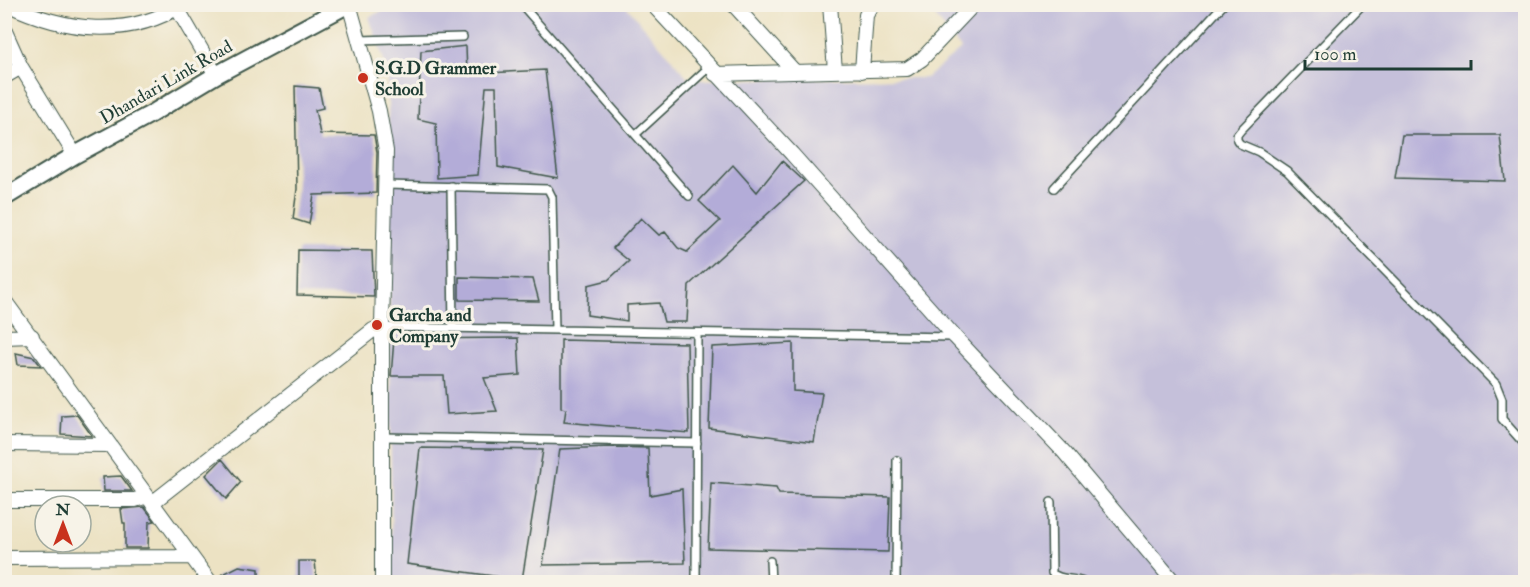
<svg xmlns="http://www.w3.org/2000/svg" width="1530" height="587" viewBox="0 0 1530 587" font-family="'IM FELL Double Pica',serif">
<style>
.industrial{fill:#c5c0da}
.building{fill:#b3acd8}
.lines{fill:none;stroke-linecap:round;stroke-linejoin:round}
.service-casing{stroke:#3e5649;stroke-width:10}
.minor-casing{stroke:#3e5649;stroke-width:16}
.tertiary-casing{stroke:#3e5649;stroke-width:20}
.service{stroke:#fff;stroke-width:7}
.minor{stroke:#fff;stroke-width:14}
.tertiary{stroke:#fff;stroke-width:16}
.poi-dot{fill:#c8321e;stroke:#f7f3e8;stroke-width:2}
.labels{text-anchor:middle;stroke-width:6;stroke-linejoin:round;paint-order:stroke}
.poi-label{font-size:18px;font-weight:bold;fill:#1f3d34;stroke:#f7f3e8;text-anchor:start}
.street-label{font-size:18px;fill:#1f3d34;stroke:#f7f3e8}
</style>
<rect width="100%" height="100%" fill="#f7f3e8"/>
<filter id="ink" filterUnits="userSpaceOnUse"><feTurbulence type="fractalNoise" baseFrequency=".0167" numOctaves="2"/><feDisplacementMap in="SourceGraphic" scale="12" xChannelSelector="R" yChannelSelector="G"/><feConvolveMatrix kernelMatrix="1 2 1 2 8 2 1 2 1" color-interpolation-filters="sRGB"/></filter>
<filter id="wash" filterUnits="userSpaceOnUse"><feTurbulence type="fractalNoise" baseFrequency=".008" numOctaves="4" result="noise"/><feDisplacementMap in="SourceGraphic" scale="24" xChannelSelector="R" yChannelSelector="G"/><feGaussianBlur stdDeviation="1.35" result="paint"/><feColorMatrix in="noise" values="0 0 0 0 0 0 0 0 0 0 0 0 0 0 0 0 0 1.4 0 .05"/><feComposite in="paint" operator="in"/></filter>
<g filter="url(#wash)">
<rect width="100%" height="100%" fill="#ece2c3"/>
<path class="industrial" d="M397,4L625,5L690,80L926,78L961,49L926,5H1525V582H392L388,72L369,17Z"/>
<g id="blocks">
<path class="building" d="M466,46L467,74L545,70L558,178L498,167L496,87H486L478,175L437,178L436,123L418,119L421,51Z
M295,86L319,88L323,108L315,110L320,134L374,135L377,152L376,193L314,195L309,224L293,219L297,189Z
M1402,135H1500L1505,181L1395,178Z
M782,161L804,181L689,285L687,322H664L659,303L627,305V321L587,315L588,285L608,280L629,261L613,248L641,218L659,235L665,232L678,248L687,252L720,221L699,201L733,165L757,192Z
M298,250L372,251L374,297L297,295Z
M459,277L533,279L539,301L459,300Z
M518,338L520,375L484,378L497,411L447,414L444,376H391L394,339Z
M561,340L687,343L689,433L564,422L566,409L561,408Z
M793,343V391L822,393L814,442L709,428L712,347Z
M16,353L34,357L41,366L18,365Z
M77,415L92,436L61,434L62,416Z
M610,447L648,448L650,495L682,489L685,563L543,565L560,449Z
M420,448L543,450L522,580L407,564Z
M222,459L241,482L226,499L206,475Z
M121,476L132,491H104L103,477Z
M711,483L776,488L779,494L890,497L888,552L708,548Z
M144,507L155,521L149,522L148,548H125V523H123L121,509Z
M299,561H315L317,582H299Z
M239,566L259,569V582H219L217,577Z"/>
</g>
</g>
<g filter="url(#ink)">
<use href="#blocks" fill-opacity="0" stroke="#3e5649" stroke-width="1.5"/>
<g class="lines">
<g class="service-casing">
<path id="service" d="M521,4L689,196
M1363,4L1241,130L1237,135V140L1240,144L1259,152L1287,171L1496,384L1502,399V419L1526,446
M359,40L463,37
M636,134L709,67
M386,185L548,189L552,197L555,330
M451,186L453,328
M1054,188L1224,4
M382,327L952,337
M382,437L697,443
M1051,502L1052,573C1061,581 1073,577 1083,582
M770,561L771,582
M696,582L697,333
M896,582L897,460"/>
</g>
<g class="minor-casing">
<path id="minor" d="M7,4C63,31 128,40 183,4
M349,4L379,111L386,151L382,327V582
M652,4L792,154L955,337L1064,452L1174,582
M733,4L795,72
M830,4L835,71
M177,8L216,75
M4,29L21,67L4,77
M21,67L75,155
M862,71L866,15L873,4
M715,74L907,69L922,59L974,4
M4,300L210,582
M4,337L32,336
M4,444L110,445
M4,500H135L147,496
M152,503L373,330L382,327
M4,558L191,557"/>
</g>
<g class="tertiary-casing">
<path id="tertiary" d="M4,198L75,155L151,114L216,75L349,4"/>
</g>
<use href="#service" class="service"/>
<use href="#minor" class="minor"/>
<use href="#tertiary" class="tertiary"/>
</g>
</g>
<g class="poi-dot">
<circle cx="363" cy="78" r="6"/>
<circle cx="377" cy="325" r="6"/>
</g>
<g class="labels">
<g class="poi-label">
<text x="375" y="74">S.G.D Grammer<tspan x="375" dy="21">School</tspan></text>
<text x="389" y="321">Garcha and<tspan x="389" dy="21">Company</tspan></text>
</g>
<g class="street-label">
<text transform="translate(166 82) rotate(-30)" y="6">Dhandari Link Road</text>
</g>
</g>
<rect width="1530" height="587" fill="none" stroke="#f7f3e8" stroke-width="24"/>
<g transform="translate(63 524)"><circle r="28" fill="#f7f3e8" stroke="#a1aaa0" stroke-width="1.5"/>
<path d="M0-4.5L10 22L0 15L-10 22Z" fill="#c8321e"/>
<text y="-9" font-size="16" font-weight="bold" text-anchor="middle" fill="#1f3d34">N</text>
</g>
<path d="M1305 60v9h166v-9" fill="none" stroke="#1f3d34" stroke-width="3"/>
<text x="1314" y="60" font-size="18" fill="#1f3d34" stroke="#f7f3e8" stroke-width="4.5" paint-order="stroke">100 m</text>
</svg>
